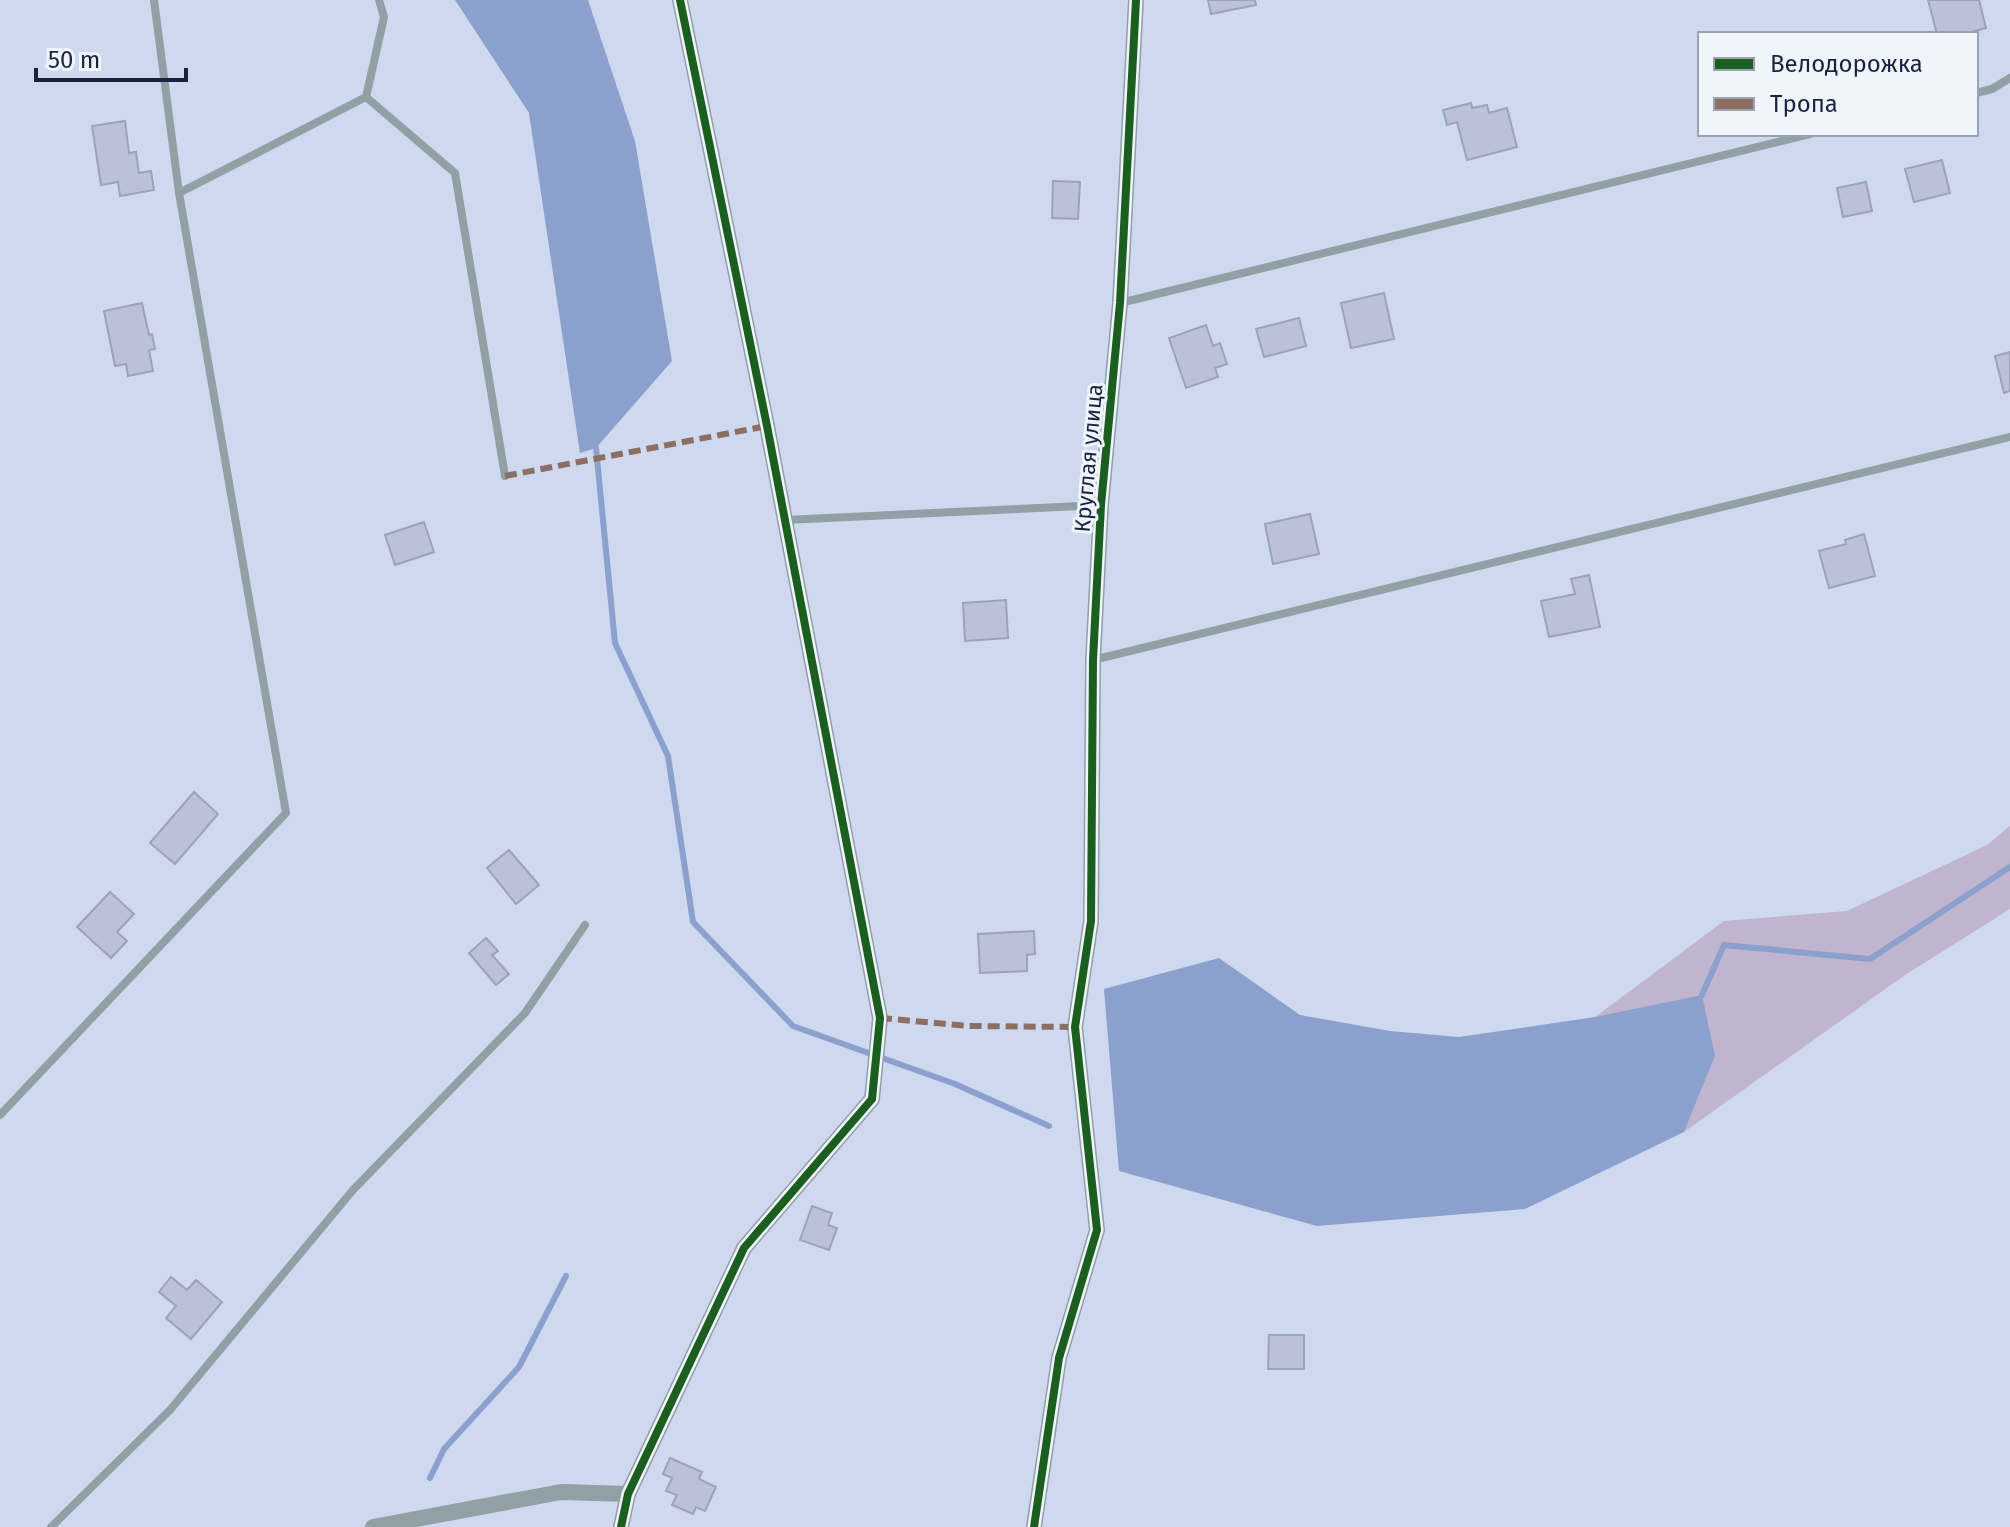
<svg xmlns="http://www.w3.org/2000/svg" width="2010" height="1527" viewBox="0 0 2010 1527" font-family="'Fira Sans',sans-serif">
<style>
.green{fill:#c0b4cf}
.water{fill:#8ca0cd}
.lines{fill:none;stroke-linecap:round;stroke-linejoin:round}
.stream{stroke:#8ca0cd;stroke-width:6}
.building{fill:#bcc1da;stroke:#9ea1b9;stroke-width:2}
.lane{stroke:#91a0a5;stroke-width:8}
.street{stroke:#91a0a5;stroke-width:16}
.quiet{stroke:#8d6e63;stroke-width:6;stroke-dasharray:12 6;stroke-linecap:butt}
.cycleway-casing{stroke:#f0f4fb;stroke-width:13}
.cycleway{stroke:#1b5e20;stroke-width:8}
.labels{text-anchor:middle;stroke-width:6;stroke-linejoin:round;paint-order:stroke}
.street-label{font-size:22px;fill:#18243f;stroke:#f0f4fb}
</style>
<rect width="100%" height="100%" fill="#ced9f0"/>
<path class="green" d="M2010,826V909L1905,975L1684,1132L1715,1056L1595,1017L1724,921L1847,911L1987,845Z"/>
<path class="water" d="M455,0H588L635,141L672,361L596,448L580,453L529,113Z
M1219,958L1300,1015L1390,1031L1459,1037L1595,1017L1702,995L1715,1056L1684,1132L1525,1209L1317,1226L1119,1171L1104,989Z"/>
<g class="lines">
<path class="stream" d="M596,448L615,643L668,756L693,922L793,1026L955,1084L1049,1126
M1702,995L1724,945L1870,959L2010,867
M430,1478L444,1449L519,1367L566,1276"/>
</g>
<path class="building" d="M1208,0H1255L1256,5L1211,14Z
M1928,0H1979L1986,28L1964,34H1937Z
M1471,103L1472,108L1487,105L1489,113L1507,108L1517,147L1467,160L1457,122L1447,125L1443,110Z
M125,121L129,153L136,152L139,173L151,171L154,190L120,196L118,182L101,185L92,126Z
M1942,160L1950,193L1914,202L1905,169Z
M1053,181L1080,182L1078,219L1052,218Z
M1866,182L1872,211L1843,217L1837,188Z
M1384,293L1394,339L1351,348L1341,303Z
M142,303L149,335L152,334L155,349L149,350L153,371L128,376L126,364L115,366L104,311Z
M1299,318L1306,346L1264,357L1256,329Z
M1206,325L1213,346L1220,343L1227,364L1215,368L1218,377L1186,388L1169,338Z
M2010,352V391L2004,393L1995,356Z
M1310,514L1319,554L1273,564L1265,524Z
M424,522L434,552L395,565L385,535Z
M1864,534L1875,576L1829,588L1819,551L1846,544L1845,540Z
M1589,575L1600,627L1549,637L1541,601L1575,594L1571,579Z
M1006,600L1008,638L965,641L963,603Z
M194,792L218,814L175,864L150,843Z
M509,850L539,885L516,904L487,868Z
M110,892L134,914L117,932L127,941L111,958L77,927Z
M1034,931L1035,954L1027,955V971L980,973L978,934Z
M486,938L498,951L492,955L509,974L496,985L469,953Z
M812,1206L832,1213L828,1225L837,1228L829,1250L800,1240Z
M171,1277L187,1290L196,1280L222,1302L191,1339L166,1318L176,1306L159,1292Z
M1269,1335H1304V1369H1268Z
M670,1458L702,1472L699,1479L716,1487L705,1511L696,1507L693,1514L672,1505L677,1495L666,1491L672,1478L663,1474Z"/>
<g class="lines">
<path class="lane" d="M1976,93L1992,89L2010,78
M366,97L384,17L379,0
M179,193L366,97L455,173L505,476
M1120,303L1810,134
M785,520L1101,505
M1093,660L2010,437
M0,1115L286,813L179,193L154,0
M51,1527L170,1410L353,1190L525,1013L585,925"/>
<path class="street" d="M373,1527L561,1492L628,1494
M621,1527L628,1494L744,1248L872,1099L880,1018L767,426L680,0
M1034,1527L1059,1358L1097,1230L1075,1027L1091,921L1093,660L1101,505L1120,303L1136,0"/>
<path class="quiet" d="M505,476L767,426
M880,1018L969,1026L1075,1027"/>
<g class="cycleway-casing">
<path id="cycleway" d="M621,1527L628,1494L744,1248L872,1099L880,1018L767,426L680,0
M1034,1527L1059,1358L1097,1230L1075,1027L1091,921L1093,660L1101,505L1120,303L1136,0"/>
</g>
<use href="#cycleway" class="cycleway"/>
</g>
<g class="labels">
<g class="street-label">
<text transform="translate(1088 458) rotate(-85)" y="8">Круглая улица</text>
</g>
</g>
<rect x="1698" y="32" width="280" height="104" fill="#f0f4fb" stroke="#9aa1b0" stroke-width="2"/>
<rect x="1714" y="58" width="40" height="12" fill="#1b5e20" stroke="#9aa1b0" stroke-width="2"/>
<text x="1770" y="72" font-size="24" fill="#18243f">Велодорожка</text>
<rect x="1714" y="98" width="40" height="12" fill="#8d6e63" stroke="#9aa1b0" stroke-width="2"/>
<text x="1770" y="112" font-size="24" fill="#18243f">Тропа</text>
<path d="M36 68v12h150v-12" fill="none" stroke="#18243f" stroke-width="4"/>
<text x="48" y="68" font-size="24" fill="#18243f" stroke="#f0f4fb" stroke-width="6" paint-order="stroke">50 m</text>
</svg>
